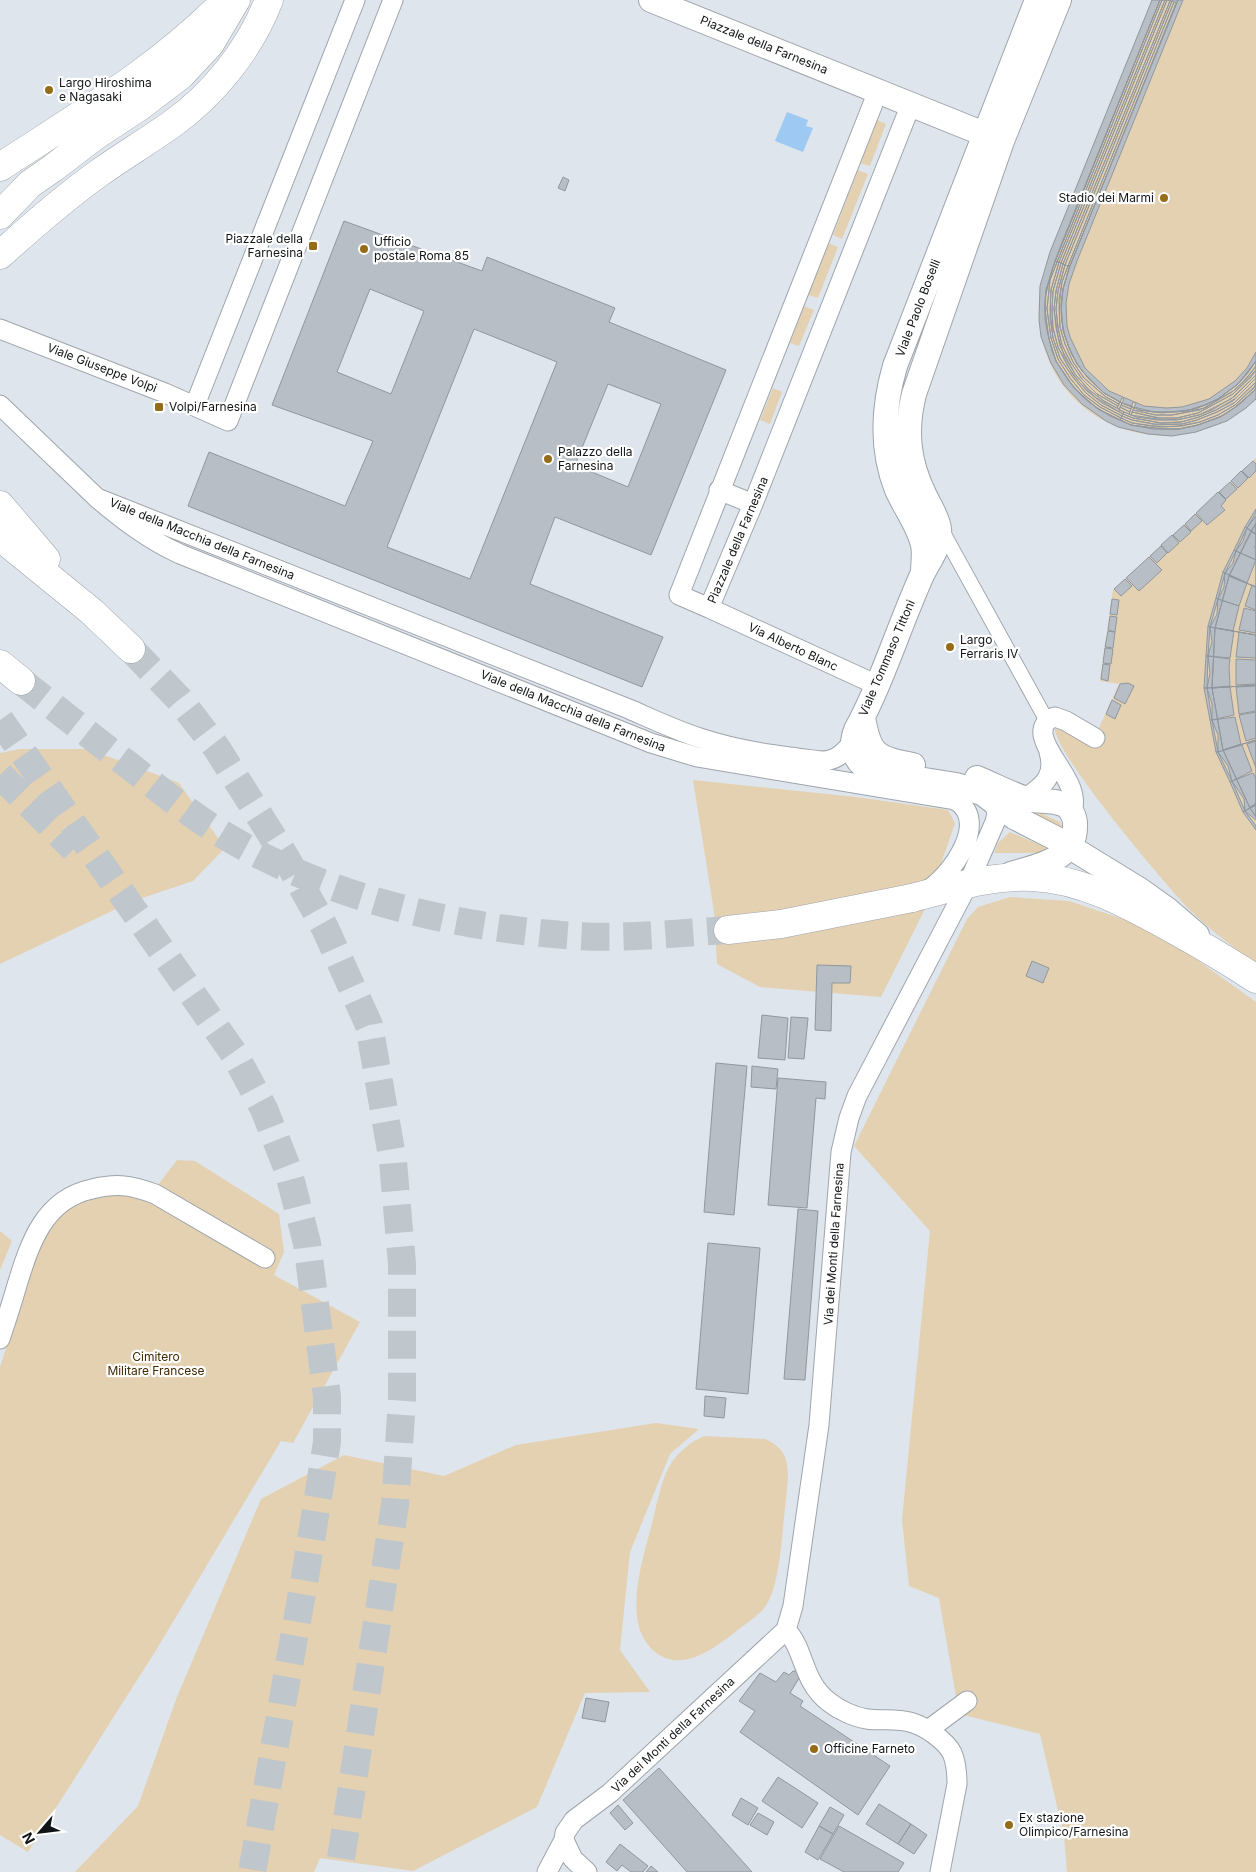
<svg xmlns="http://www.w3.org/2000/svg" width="1256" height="1872" viewBox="0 0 1256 1872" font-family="Inter,sans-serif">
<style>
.green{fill:#e4d1b1}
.water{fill:#9dc9f3}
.building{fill:#b7bec5;stroke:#90979e;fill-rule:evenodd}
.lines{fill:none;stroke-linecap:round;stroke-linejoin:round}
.trunk-tunnel{stroke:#bfc6cc;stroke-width:28;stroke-dasharray:28 14;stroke-linecap:butt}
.pedestrian-casing{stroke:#9ea5ac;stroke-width:16}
.minor-casing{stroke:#9ea5ac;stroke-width:21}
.tertiary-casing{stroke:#9ea5ac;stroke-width:26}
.primary-casing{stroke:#9ea5ac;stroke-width:29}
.trunk-casing{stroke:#9ea5ac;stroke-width:29}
.pedestrian{stroke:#fff;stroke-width:14}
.minor{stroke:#fff;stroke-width:19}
.tertiary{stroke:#fff;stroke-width:24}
.primary{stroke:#fff;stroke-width:28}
.trunk{stroke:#fff;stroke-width:28}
.poi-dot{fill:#956c17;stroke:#fff;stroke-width:2}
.labels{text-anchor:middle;stroke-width:4.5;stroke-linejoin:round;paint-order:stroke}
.street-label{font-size:12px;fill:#121517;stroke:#fff}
.poi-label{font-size:12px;fill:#121517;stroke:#fff;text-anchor:start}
.park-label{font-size:12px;fill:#3f2a00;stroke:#fff}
</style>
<rect width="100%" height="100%" fill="#dee5ec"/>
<path class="green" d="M1152,0H1256V399C1177,473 1047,429 1039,319C1037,295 1043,274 1050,252Z
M877,120L886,124L870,166L860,163Z
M858,170L868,174L842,239L833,235Z
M828,243L838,247L818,298L808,295Z
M804,306L814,310L799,346L790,343Z
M773,388L782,392L770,424L760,420Z
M1256,458V965C1234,947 1211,931 1191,911C1168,888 1055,754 1055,729L1059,728L1092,743L1119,684L1100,681L1113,590Z
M20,749H88L179,783L225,848L193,881L133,901L0,964V753Z
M693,780L856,797L948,810L955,823L927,905L881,997L760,987L717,964L714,912Z
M1027,807L1060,822L1063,830L1023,810Z
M1010,832L1045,847V850L1042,853H994L998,843Z
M1010,897L1069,901L1138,924L1186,952L1256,1002V1872H1067L1064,1836L1040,1734L959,1714L939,1598L909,1586L902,1520L930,1231L854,1146L967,919L978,907Z
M177,1160L195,1161L279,1214L284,1252L274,1275L360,1322L293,1443L281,1441L158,1647L28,1852L0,1835V1367L39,1248L57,1219L71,1207L90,1198L123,1192L148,1198Z
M0,1231L12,1241L0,1270Z
M656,1423L699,1429L670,1454L630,1552L620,1650L650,1692L585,1693L537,1807L413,1871L320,1858L314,1872H75L138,1806L177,1697L261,1499L344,1455L444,1476L516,1445Z
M704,1436L765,1439C794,1451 788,1475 786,1500C782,1528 781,1581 767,1604C761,1614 748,1622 739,1629C716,1647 683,1674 655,1652C647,1645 642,1637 639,1627C630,1591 646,1550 654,1515C663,1479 666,1454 704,1436Z"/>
<path class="water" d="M787,112L808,120L806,126L813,128L803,152L775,141Z"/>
<path class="building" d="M1152,0H1160L1052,270L1045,298V319L1049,339L1056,361L1074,388L1098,409L1131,425L1162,429H1179L1198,425L1224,415L1240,404L1256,389V399L1246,408L1227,421L1196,432L1172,436L1148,434L1118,427L1106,421L1082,404L1064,385L1051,363L1041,337L1039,320L1040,286L1050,252Z
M1160,0H1178L1069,268L1063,289L1061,305L1062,321L1065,337L1072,355L1082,371L1104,393L1122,403L1140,410L1154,412H1174L1186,411L1205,405L1218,399L1238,384L1256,361V389L1234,408L1220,417L1198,425L1179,429H1162L1131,425L1110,416L1090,403L1074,388L1056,361L1052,351L1047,330L1045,309L1046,290L1055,261Z
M1160,0H1162L1057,262L1055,261L1063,240Z
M1162,0H1165L1059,262H1057Z
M1165,0H1167L1061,263L1059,262Z
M1167,0L1170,1L1063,264L1061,263Z
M1178,0H1183L1077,261L1069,284L1066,303L1067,326L1070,337L1085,368L1109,391L1144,406L1166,408L1182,407L1209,399L1235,381L1247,368L1256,352V361L1248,373L1238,384L1218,399L1196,409L1162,413L1140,410L1122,403L1104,393L1088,378L1077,364L1069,348L1063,330L1061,305L1063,289L1069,268Z
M1170,1H1172L1065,265L1063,264Z
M1172,1L1174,2L1068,266L1065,265Z
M1174,2L1176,3L1070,266H1068Z
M563,177L569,180L565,191L558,188Z
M344,221L482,271L487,257L615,308L609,322L726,370L651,555L555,517L530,584L663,637L642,687L188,506L209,452L345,506L373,441L272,405ZM370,289L424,311L391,394L337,372ZM474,329L557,362L470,579L387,547ZM608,384L661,404L628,487L575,465Z
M1055,261L1057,262L1050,280L1047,309L1051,338L1058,359L1070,378L1084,395L1100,407L1121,418L1120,420L1098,409L1083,397L1068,380L1056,361L1049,339L1045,309L1046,290Z
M1057,262H1059L1051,290L1050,318L1053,338L1060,358L1072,376L1086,393L1101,405L1122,416L1121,418L1100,407L1084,395L1070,378L1058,359L1051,338L1047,309L1050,280Z
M1059,262L1061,263L1053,291L1052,309L1053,328L1058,347L1067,365L1079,382L1095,397L1123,414L1122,416L1101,405L1086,393L1072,376L1060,358L1053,338L1050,309L1051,290Z
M1061,263L1063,264L1056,291L1054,309L1058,336L1064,356L1075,374L1089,390L1104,401L1124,412L1123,414L1102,403L1087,391L1073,375L1058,347L1053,328L1052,309L1053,291Z
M1063,264L1065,265L1058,291L1056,309L1058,328L1062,345L1071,363L1082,379L1097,394L1118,406L1117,408L1104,401L1089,390L1075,374L1060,346L1056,328L1054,309L1056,291Z
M1065,265L1068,266L1062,282L1059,308L1060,327L1065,344L1073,362L1084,378L1106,397L1119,404L1118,406L1097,394L1082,379L1071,363L1062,345L1058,328L1056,309L1058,291Z
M1068,266H1070L1063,289L1061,313L1063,330L1069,348L1077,364L1088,378L1104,393L1120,402L1119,404L1106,397L1084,378L1073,362L1065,344L1060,327L1059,299L1062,282Z
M1256,361V366L1252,372L1236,389L1205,408L1172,415H1156L1133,410L1134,407L1154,412H1174L1186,411L1205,405L1218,399L1238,384Z
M1256,366V370L1251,377L1233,394L1198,413L1177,418H1160L1132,412L1133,410L1156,415H1172L1200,410L1232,392L1245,380Z
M1256,370V375L1235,396L1212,410L1199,415L1181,419L1164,420L1131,415L1132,412L1157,418H1177L1198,413L1233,394Z
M1256,375V378L1236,398L1216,410L1199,417L1181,422L1161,423L1133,418L1123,414L1124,412L1136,417L1157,420H1177L1199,415L1231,399Z
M1256,378V382L1234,403L1217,412L1197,420L1182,424H1154L1132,420L1122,416L1123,414L1133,418L1161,423L1181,422L1199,417L1216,410L1233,401Z
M1256,382L1254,388L1235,405L1218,415L1200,422L1179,426L1158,427L1132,423L1121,418L1122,416L1132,420L1158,425L1182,424L1197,420L1217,412L1234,403Z
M1256,385L1255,390L1234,408L1220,417L1198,425L1179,429H1153L1131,425L1120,420L1121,418L1132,423L1162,427L1182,426L1200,422L1218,415L1235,405Z
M1122,398L1124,399L1119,410L1117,408Z
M1133,402L1136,403L1131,415L1129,414Z
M1122,403L1132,406L1131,409L1121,405Z
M1121,405L1131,409L1130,412L1120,407Z
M1120,407L1130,412L1129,414L1119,410Z
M1253,461L1256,464V471L1249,478L1242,471Z
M1241,471L1248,478L1238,488L1231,481Z
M1230,482L1237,489L1226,499L1219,492Z
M1218,492L1226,500L1221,506L1225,510L1207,525L1196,513Z
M1256,509V513L1247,528L1245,527Z
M1195,514L1202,521L1191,531L1185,524Z
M1256,516V534L1247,528Z
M1256,523V817L1250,808L1223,750L1212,688L1215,628L1229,576Z
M1256,523V534L1251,531Z
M1184,525L1191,532L1180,542L1173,535Z
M1245,527L1247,528L1236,551L1234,550Z
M1247,528L1256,535V545L1254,547L1256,548V560L1236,551L1243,541Z
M1251,531L1256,534V587L1229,576Z
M1172,535L1179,543L1168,553L1161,545Z
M1161,546L1167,553L1157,563L1150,556Z
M1234,550L1236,551L1225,573L1223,572Z
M1236,551L1256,560L1247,583L1225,573L1233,563Z
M1149,557L1162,570L1139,591L1126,578Z
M1223,572L1225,573L1218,599L1216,598Z
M1225,573L1247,583L1239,606L1218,599L1224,587Z
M1229,576L1256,587V635L1215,628Z
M1125,579L1132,586L1121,596L1114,589Z
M1252,585L1256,587V610L1245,606Z
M1216,598L1218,599L1210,627L1208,626Z
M1112,599L1119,600L1117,615L1110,614Z
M1218,599L1239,606L1233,631L1210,627L1217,614Z
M1244,608L1256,611V633L1239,630Z
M1110,616L1117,617L1115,632L1108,630Z
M1208,626L1210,627L1208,656H1206Z
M1210,627L1234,631L1230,658L1208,656L1212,642Z
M1215,628L1256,635V685L1212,688Z
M1108,631L1115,632L1113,648L1105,647Z
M1239,632L1256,635V658L1236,657Z
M1105,648L1113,649L1111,664L1103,663Z
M1206,656H1208L1207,688H1204Z
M1208,656L1230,659L1229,667L1230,686L1207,688L1210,673Z
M1236,659L1256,660V684L1236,685Z
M1103,664L1110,665L1108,681L1101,679Z
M1128,683L1134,686L1125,704L1114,698L1120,684Z
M1256,685V740L1223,750L1212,688Z
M1256,686V711L1239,714L1236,687Z
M1230,687L1234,715L1212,720V704L1207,688Z
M1204,688H1207L1212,720H1210Z
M1112,700L1121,705L1115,719L1106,714Z
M1256,712V738L1246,741L1239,715Z
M1235,717L1241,744L1218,752V735L1212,720Z
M1210,720H1212L1218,752H1216Z
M1256,740V804L1250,808L1223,750Z
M1256,741V768L1247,744Z
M1242,745L1252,771L1232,781L1228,766L1218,752Z
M1216,752H1218L1232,781L1230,782Z
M1253,773L1256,779V803L1245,811L1244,799L1232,781Z
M1232,781L1245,811L1243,812L1230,782Z
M1256,804V817L1250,808Z
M1256,805V820L1245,811Z
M1245,811L1256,826V830L1243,812Z
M1032,961L1049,968L1043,983L1026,976Z
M817,965L851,966L850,983H832L831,1031L815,1030Z
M762,1015L788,1018L785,1060L758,1058Z
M791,1017L808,1018L804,1059L788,1058Z
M716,1063L747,1066L734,1215L704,1212Z
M752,1066L778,1069L776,1089L751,1087Z
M778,1078L826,1082L825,1099L816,1098L807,1208L768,1205Z
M798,1209L818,1211L805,1380L784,1379Z
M708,1243L760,1248L748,1394L696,1389Z
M705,1396L726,1398L724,1418L704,1416Z
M793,1671H797L801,1675L790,1693L803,1701L800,1706L890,1766L858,1815L740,1732L755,1711L739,1701L760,1673L776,1682L784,1672L789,1675Z
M586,1698L609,1702L605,1722L582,1718Z
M659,1768L752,1872H687L623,1800Z
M778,1777L818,1803L802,1828L762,1801Z
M741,1798L758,1808L748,1825L732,1815Z
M879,1804L911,1824L898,1844L866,1824Z
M618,1805L633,1823L625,1830L610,1813Z
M830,1807L844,1815L833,1834L819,1826Z
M758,1813L774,1822L767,1835L750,1825Z
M911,1824L927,1835L914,1854L898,1844Z
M819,1826L833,1834L818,1860L805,1852Z
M839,1826L904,1863L898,1872H844L820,1859Z
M620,1844L648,1866L643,1872H631L622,1865L617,1871L606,1862Z
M651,1866L658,1872H646Z"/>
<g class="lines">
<path class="trunk-tunnel" d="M131,649L179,699L216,747L286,858L325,928L369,1025L393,1162L402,1264V1400L395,1505L339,1872
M21,681C58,710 94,739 131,767C160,790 188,813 219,832C323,897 454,928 576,936C626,939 677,933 728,930
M0,720L235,1055L264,1109L288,1170L307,1243L327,1396V1442L306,1571L252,1872
M0,775L74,849"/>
<g class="pedestrian-casing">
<path id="pedestrian" d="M941,529L1047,721"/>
</g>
<g class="minor-casing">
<path id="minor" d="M878,91L679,595L709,608L753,504L911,104
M0,329L165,393L228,421L393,0
M0,405L97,498L629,709C652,719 675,730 700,738C739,751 780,756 821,761C835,761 843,754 852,743
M195,405L355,0
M719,490L753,504
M97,498C123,520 149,540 180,554L651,743L697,757L955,800C991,820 951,877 926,891
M709,608L877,685
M1026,798C1044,785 1056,776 1049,752
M1072,812C1081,784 1048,760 1043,735C1042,727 1046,719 1055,717L1066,721L1095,738
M0,1339C6,1321 12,1303 17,1285C30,1243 44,1199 92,1189C117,1183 131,1185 155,1194L265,1258
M786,1630C805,1649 802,1682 829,1702C839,1710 854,1717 867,1719C882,1721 899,1718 913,1723C926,1727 946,1741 952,1753C956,1762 957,1775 957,1784L940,1872
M928,1730L967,1701
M564,1840L573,1859L587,1872
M547,1872L564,1840L565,1833L574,1820L610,1793L786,1630L793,1606L819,1425L841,1152L849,1118L857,1096L968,884L995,822L997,813L994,803"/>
</g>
<g class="tertiary-casing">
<path id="tertiary" d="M651,0L999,140
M1059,0L1002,141L914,394C905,430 908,461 924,494C929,505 938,518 939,529C941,547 929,560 922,575C899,626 883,680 856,730C849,748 855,764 874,772L956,785L982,793L1014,817L1057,839L1140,890L1168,910L1197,935
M923,572C923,563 925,554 923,545C919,526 905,508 897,490C881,450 883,407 895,366L1037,0
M863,717C869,754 876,759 913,765
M977,778C994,785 1010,794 1027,799C1039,802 1053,799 1065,805C1071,809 1075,817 1075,824C1077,860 1037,866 1011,874"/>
</g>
<g class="primary-casing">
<path id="primary" d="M912,898C951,888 991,875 1032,877C1081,879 1125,903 1167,926C1198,943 1227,960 1256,979"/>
</g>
<g class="trunk-casing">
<path id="trunk" d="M0,167C78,116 160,68 226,0
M0,215L30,184L53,168L95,136L139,107L181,75L210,44L236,0
M0,255C32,226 64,198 99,173C123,156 148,141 172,124C214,94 250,49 269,0
M0,505L46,559
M0,537L91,611L131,649
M0,664L21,681
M728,930L781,924L912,898"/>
</g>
<use href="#pedestrian" class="pedestrian"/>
<use href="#minor" class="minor"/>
<use href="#tertiary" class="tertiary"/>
<use href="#primary" class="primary"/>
<use href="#trunk" class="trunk"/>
</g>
<g class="poi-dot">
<circle cx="49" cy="90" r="5"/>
<circle cx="1164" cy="198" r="5"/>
<rect x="308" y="241" width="10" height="10" rx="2.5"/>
<circle cx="364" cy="249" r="5"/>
<rect x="154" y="402" width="10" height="10" rx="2.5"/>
<circle cx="548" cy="459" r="5"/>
<circle cx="950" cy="647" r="5"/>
<circle cx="814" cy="1749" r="5"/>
<circle cx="1009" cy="1825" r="5"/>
</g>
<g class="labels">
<g class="street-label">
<text transform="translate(764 45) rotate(22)" y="4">Piazzale della Farnesina</text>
<text transform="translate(918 308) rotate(-69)" y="4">Viale Paolo Boselli</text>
<text transform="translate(102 368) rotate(21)" y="4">Viale Giuseppe Volpi</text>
<text transform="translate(202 539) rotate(22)" y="4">Viale della Macchia della Farnesina</text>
<text transform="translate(738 540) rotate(-67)" y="4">Piazzale della Farnesina</text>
<text transform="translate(793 647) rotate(25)" y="4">Via Alberto Blanc</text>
<text transform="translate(887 658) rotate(-67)" y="4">Viale Tommaso Tittoni</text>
<text transform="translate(573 711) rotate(22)" y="4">Viale della Macchia della Farnesina</text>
<text transform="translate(834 1244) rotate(-86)" y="4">Via dei Monti della Farnesina</text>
<text transform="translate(673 1735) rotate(-43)" y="4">Via dei Monti della Farnesina</text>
</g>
<g class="poi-label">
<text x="59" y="87">Largo Hiroshima<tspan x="59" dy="14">e Nagasaki</tspan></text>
<text x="1154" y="202" text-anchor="end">Stadio dei Marmi</text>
<text x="303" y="243" text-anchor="end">Piazzale della<tspan x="303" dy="14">Farnesina</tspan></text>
<text x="374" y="246">Ufficio<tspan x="374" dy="14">postale Roma 85</tspan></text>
<text x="169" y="411">Volpi/Farnesina</text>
<text x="558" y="456">Palazzo della<tspan x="558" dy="14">Farnesina</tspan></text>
<text x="960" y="644">Largo<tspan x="960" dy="14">Ferraris IV</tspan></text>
<text x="824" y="1753">Officine Farneto</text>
<text x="1019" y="1822">Ex stazione<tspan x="1019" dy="14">Olimpico/Farnesina</tspan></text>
</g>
<g class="park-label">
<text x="156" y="1361">Cimitero<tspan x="156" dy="14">Militare Francese</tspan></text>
</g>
</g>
<g transform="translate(40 1832) rotate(242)" stroke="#ffffff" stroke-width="4" paint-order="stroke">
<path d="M0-4L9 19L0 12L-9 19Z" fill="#121517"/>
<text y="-8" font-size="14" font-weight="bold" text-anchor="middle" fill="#121517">N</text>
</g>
</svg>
